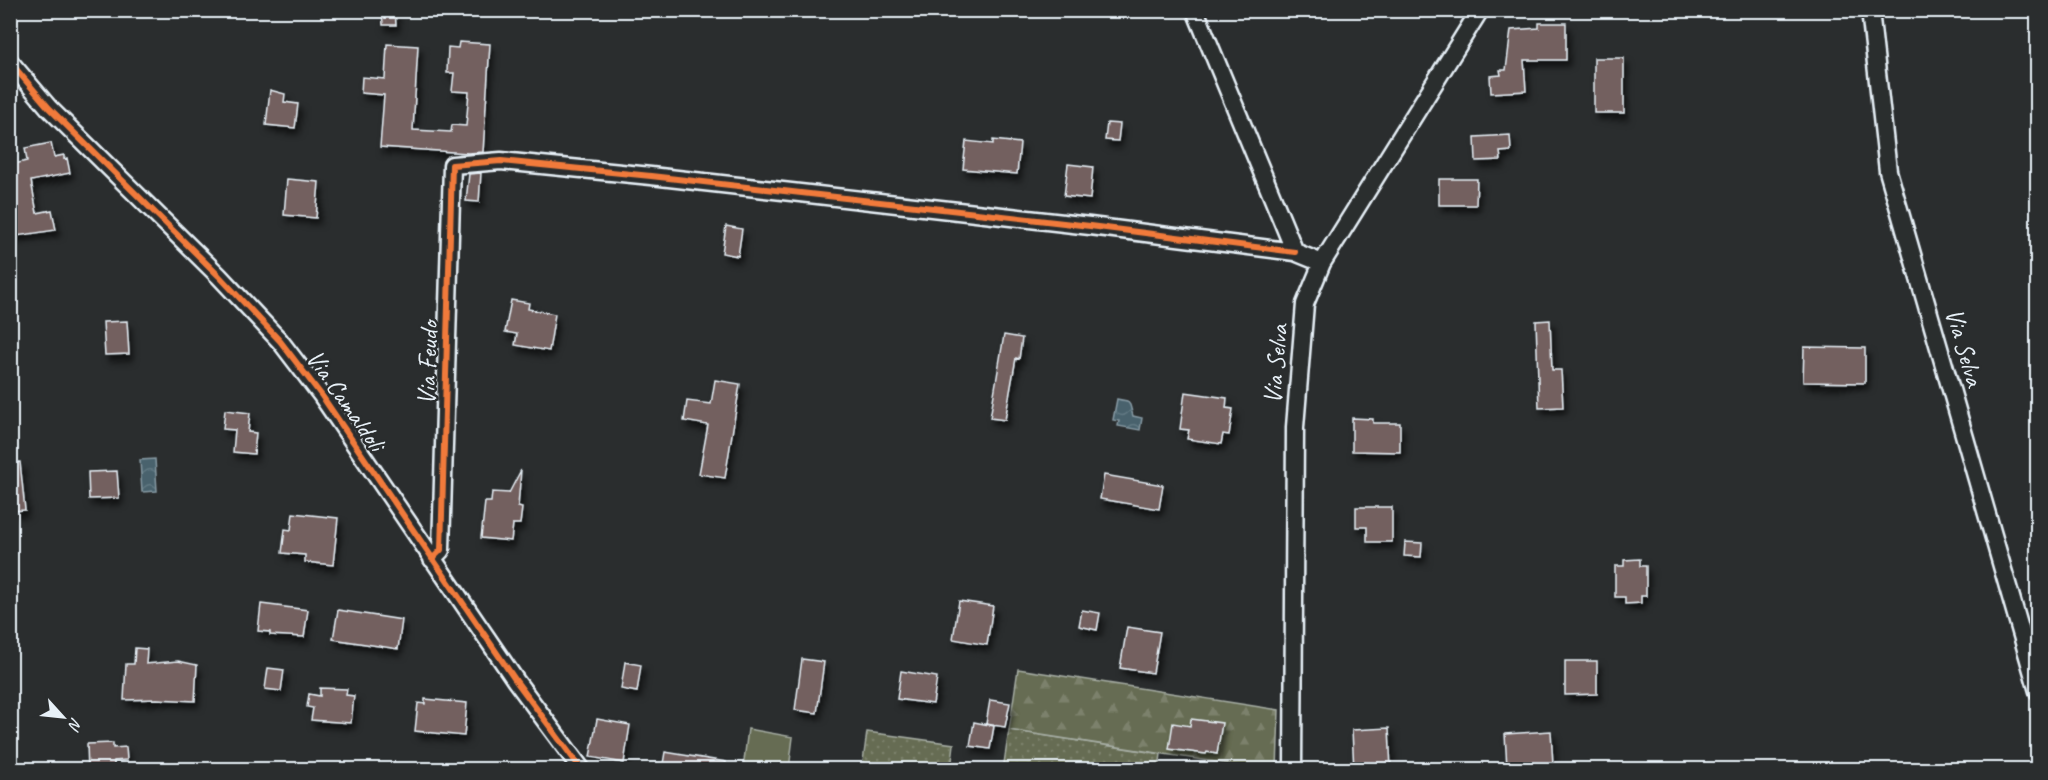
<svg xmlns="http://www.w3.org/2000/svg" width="2048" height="780" viewBox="0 0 2048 780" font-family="Caveat,sans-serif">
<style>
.grass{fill:url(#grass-dots);stroke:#a7aea5;stroke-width:1.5}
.forest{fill:url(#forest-firs);stroke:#a7aea5;stroke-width:1.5}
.garden{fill:#666c52;stroke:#a7aea5;stroke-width:1.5}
.water{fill:url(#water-waves);stroke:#889ba5;stroke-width:1.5}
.building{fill:#73605e;stroke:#e8f1f8;stroke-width:1.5;filter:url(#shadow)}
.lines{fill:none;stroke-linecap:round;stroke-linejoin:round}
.minor-casing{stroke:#e8f1f8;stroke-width:21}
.minor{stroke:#2a2d2e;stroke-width:16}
.cycleway-casing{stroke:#2a2d2e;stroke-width:10}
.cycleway{stroke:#f17a3a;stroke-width:6}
.labels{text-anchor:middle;stroke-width:5;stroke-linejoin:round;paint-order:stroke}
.street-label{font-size:26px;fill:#e8f1f8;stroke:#2a2d2e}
</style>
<defs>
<pattern id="grass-dots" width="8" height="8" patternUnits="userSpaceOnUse" patternTransform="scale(1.5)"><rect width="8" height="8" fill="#666c52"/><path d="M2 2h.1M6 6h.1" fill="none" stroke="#7c816c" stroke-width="1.8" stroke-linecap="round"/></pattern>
<pattern id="forest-firs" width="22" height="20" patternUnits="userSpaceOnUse" patternTransform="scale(1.5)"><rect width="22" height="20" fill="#666c52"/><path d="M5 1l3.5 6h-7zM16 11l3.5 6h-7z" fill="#7c816c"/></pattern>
<pattern id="water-waves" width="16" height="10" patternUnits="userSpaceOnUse" patternTransform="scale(1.5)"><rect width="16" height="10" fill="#48626d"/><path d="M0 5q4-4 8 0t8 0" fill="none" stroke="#627983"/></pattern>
<filter id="shadow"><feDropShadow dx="3.5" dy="6" stdDeviation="3" flood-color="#0009"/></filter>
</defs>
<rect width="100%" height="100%" fill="#2a2d2e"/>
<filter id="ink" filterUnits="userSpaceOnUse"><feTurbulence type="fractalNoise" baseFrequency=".0167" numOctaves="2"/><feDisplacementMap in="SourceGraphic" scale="12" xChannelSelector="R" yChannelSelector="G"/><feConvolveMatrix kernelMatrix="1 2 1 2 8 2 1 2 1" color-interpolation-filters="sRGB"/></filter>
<g filter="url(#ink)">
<path class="grass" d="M1009,730L1161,754L1159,769L1003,770Z
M867,732L954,744L951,769H862Z"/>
<path class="forest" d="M1018,669L1279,710L1277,769H1261L1009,730Z"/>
<path class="garden" d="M748,729L793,737L789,769H743Z"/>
<path class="water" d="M1117,399L1127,401L1130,405L1133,416L1142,418L1140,430L1118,426L1119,421L1113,420Z
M155,459L157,491L142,492L140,460Z"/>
<path class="building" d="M382,10H395L396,25H383Z
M1539,23H1566V60H1524L1526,91L1491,93L1490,76L1501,75L1500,70H1506L1511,30L1539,28Z
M459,42L490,44L483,152L468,153L380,147L384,95L361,93L362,77L385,79L387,44L418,46L413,130L451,132L452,125L466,126L469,92L452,91L454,73H447L448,47L458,48Z
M1594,58H1624V113H1594Z
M270,90L285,94L284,102L298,104L295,128L266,125Z
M1107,123L1120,124L1118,141L1105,140Z
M1510,135L1511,151L1500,152L1501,160L1476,161L1475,137Z
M993,140L1020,143L1017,174L963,169L966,141L993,144Z
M51,143L54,157L64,155V159L67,158L70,173L31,181L37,213L52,210L56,230L10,237V165L27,161L25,148Z
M1068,164L1093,167L1090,199L1064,196Z
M481,173L479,202L466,201L469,174Z
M287,179L319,182L316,218L284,215Z
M1439,179H1477L1476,205H1439Z
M726,226L742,229L738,256L722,253Z
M511,300L529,303L528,309L555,314L549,351L515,345L517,334L505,332Z
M1550,320L1552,370H1561L1563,407L1539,408L1536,321Z
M127,321L129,354L105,355L103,322Z
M1004,335L1022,338L1019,359L1016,358L1005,420L990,418Z
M1804,347L1865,348V383L1803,382Z
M715,380L740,384L725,478L699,474L708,425L684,421L687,401L711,404Z
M1185,392L1227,398L1226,408L1233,409L1229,435L1223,434L1221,444L1187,439L1189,430L1180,429Z
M225,410L250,413L248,432L256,433L254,454L233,452L235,430L223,429Z
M1352,418L1373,419V423H1400V452L1352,451Z
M20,462L25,510L10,511V463Z
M521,470L518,507L522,508L520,524H513L511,541L481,538L485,502H491L492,492L509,493Z
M117,471L119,498L89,499L88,472Z
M1104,475L1163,485L1159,509L1100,499Z
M1356,507H1392V542H1367V527H1356Z
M293,513L338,518L333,565L305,562V555L282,553L285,529L291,530Z
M1405,542L1422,543L1421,557L1404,556Z
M1640,559V566H1646V596H1641V603L1625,604V597H1615V566H1624V560Z
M959,601L993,606L987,645L953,639Z
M261,604L308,610L304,637L270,635V632L258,631Z
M338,610L402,620L398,649L333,639Z
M1082,610L1100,613L1097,630L1079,626Z
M1127,627L1160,632L1153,673L1120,668Z
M135,648L147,649L146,664L178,661L197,665L195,701L157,699L124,700L126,664H134Z
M802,659L824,662L817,713L795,710Z
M1565,661H1597V694L1565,695Z
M625,662L641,665L637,692L621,689Z
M268,668L284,670L281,691L265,689Z
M901,671L937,677L933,704L897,699Z
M320,688L347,689L346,695L354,696L351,723L311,720L313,708L307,707L309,694L320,696Z
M425,699L467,703L464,736L415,731L418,703L425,704Z
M990,700L1010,703L1005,727L986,724Z
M597,719L630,725L624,763L590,757Z
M1191,719L1222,723L1217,754L1207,752L1206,754L1169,749L1173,723L1190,726Z
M974,722L994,726L990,749L970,746Z
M1389,728L1391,770H1354L1352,730Z
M1551,731L1553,765L1507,767L1505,734Z
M113,743V748L126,747L127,760L114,761V770H88L87,744Z
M665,752L726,762V770H662Z"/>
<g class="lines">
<g class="minor-casing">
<path id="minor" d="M1195,10L1295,252L1322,263
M1870,10L1888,171L2038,691
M10,62L49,108L219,276L280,341L322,396L516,681L582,770
M432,559L441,550L452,165L501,161L651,176L1090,226L1295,252
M1293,770L1295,427L1305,304L1322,263L1480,10"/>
</g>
<use href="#minor" class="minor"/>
<g class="cycleway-casing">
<path id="cycleway" d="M10,62L49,108L219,276L280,341L322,396L516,681L582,770
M432,559L441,550L452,165L501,161L651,176L1090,226L1295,252"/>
</g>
<use href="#cycleway" class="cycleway"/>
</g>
</g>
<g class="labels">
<g class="street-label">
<text transform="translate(1965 347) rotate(74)" y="9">Via Selva</text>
<text transform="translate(427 363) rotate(-88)" y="9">Via Feudo</text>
<text transform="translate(1275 364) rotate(-85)" y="9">Via Selva</text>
<text transform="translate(346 400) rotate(55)" y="9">Via Camaldoli</text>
</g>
</g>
<rect width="2048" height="780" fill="none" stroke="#2a2d2e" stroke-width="36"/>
<rect x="18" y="18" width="2012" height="744" fill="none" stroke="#e8f1f8" stroke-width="2" filter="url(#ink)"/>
<g transform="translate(63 717) rotate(117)" stroke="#2a2d2e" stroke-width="4.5" paint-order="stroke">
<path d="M0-4.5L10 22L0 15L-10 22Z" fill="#e8f1f8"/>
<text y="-9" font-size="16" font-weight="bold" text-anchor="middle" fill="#e8f1f8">N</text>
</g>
</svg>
